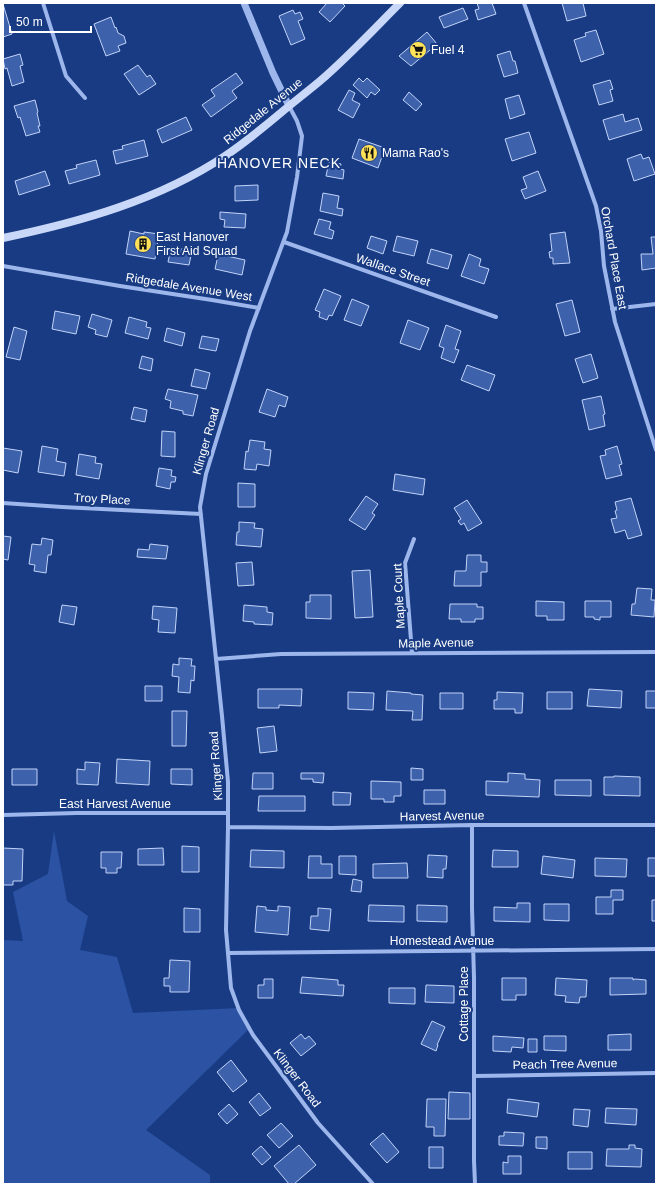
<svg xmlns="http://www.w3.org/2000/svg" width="659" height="1187" viewBox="0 0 659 1187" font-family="Helvetica,sans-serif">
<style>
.green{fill:#2b52a3}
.building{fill:#3d61ab;stroke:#c2d4f9}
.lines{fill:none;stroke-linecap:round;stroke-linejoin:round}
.minor{stroke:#9db7ec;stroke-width:4}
.tertiary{stroke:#9db7ec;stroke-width:7}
.secondary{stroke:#c9d8f9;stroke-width:8}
.labels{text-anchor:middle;stroke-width:4;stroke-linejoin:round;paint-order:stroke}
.poi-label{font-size:12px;fill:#fff;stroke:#183b83;text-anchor:start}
.street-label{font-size:12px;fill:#fff;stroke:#183b83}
.quarter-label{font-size:14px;letter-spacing:1px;fill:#fff;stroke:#183b83}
</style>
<rect width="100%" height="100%" fill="#183b83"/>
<path class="green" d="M54,831L67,901L88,916L80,950L117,957L133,1013L239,1008L250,1028L146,1130L210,1175V1184H3V940L23,941L13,892L48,874Z"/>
<path class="building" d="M327,3H342L345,6L330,22L319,12Z
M477,3H492L496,14L478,20L475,10L479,9Z
M562,3H583L586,16L567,21Z
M3,4L12,34L3,37Z
M463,8L468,19L444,28L439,17Z
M293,10L295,14L300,12L303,19L298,21L305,39L291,45L279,16Z
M111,17L115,28L116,27L118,33L124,36L126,43L118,46L120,51L106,56L94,24Z
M596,30L604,54L581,62L574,40L586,36L585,33Z
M427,32L437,44L411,66L399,56Z
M510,51L513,61H515L518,73L504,77L497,55Z
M20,54L23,65L20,66L24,82L12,86L7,68L5,69L3,59Z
M138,65L147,77L150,75L156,84L139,95L124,74Z
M236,73L243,83L232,91L237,98L211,117L202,105L215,96L211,90Z
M359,78L363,82L367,78L380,90L375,95L371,92L367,98L353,85Z
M610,80L613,89L610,90L613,101L599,105L593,85Z
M349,90L355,93L352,100L360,104L353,118L338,110Z
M409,92L422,104L416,111L403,100Z
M519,95L525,114L510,119L505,99Z
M35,100L38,112L37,113L40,126H38L40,132L26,136L20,117L18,118L14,106Z
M623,114L625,122L638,118L642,130L609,140L603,120Z
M186,117L192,130L162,143L157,130Z
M529,132L536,153L512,161L505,139Z
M359,139L385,148L378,168L352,158Z
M144,140L148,156L116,164L113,151L123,149L122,146Z
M641,154L643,159L649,157L655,174L634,181L627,159Z
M96,160L100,175L69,184L65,171L77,168L76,165Z
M329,162L341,164L340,169L344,170L343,179L326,176Z
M45,171L50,185L19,195L15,181Z
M538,171L546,191L525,199L521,190L527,188L523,177Z
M258,185V200L235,201V186Z
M323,193L339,196L337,208L343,209L342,216L320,211Z
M220,212L246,214L245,228L224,227L225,220L220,219Z
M319,219L331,222L329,229L334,231L332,239L314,234Z
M130,231L144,234V232L159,234L155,259L126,254Z
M565,232L570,263L553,264V258H550L549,252L552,251L550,234Z
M371,236L387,241L383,254L367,248Z
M397,236L418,241L414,256L393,251Z
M651,237H656V268L642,270L641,254H653Z
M171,247L192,251L189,265L168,262Z
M431,249L452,255L448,269L427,263Z
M219,251L228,253L227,256L245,260L242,275L215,269Z
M469,254L481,259L479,266L489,269L484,284L461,276Z
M324,289L341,296L332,316L329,315L327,320L319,317L320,312L315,310Z
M352,299L369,306L361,326L344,320Z
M572,300L580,332L565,336L556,304Z
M55,311L80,316L76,334L52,329Z
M92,314L112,320L107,337L95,334L96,330L88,327Z
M129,317L147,322L146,327L151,328L148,339L125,333Z
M408,320L429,328L420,350L400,343Z
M446,325L461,331L455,349L459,350L454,363L441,358L444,348L439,346Z
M14,327L27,331L20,360L6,357Z
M167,328L185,333L182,346L164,341Z
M202,336L219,339L216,351L199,348Z
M591,354L598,378L583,383L575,359Z
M142,356L153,359L151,371L139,368Z
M467,365L495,375L489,391L461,380Z
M195,369L210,373L206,389L191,386Z
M168,389L198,395L193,416L183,414V411L170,408L171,401L165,399Z
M267,389L288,397L285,407L279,405L275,417L259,412Z
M601,396L605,414L603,415L605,426L589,430L582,400Z
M134,407L147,410L145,422L131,419Z
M162,431L175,432V457L161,456Z
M250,440L265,442L264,449L271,450L269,466L257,464L256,470L244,469L246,451L248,452Z
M42,446L58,449L56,461L66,463L64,476L38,472Z
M617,446L622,464L619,465L622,475L606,479L600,456L606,455L605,450Z
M3,448L22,451L18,473L3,470Z
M79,454L96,457L95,463L102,464L99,479L76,475Z
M159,468L172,470L171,476L176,477L175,482H171L170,489L156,486Z
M395,474L425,479L423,495L393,490Z
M238,483L255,484V507H238Z
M366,496L378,504L372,513L375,515L365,530L349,520Z
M631,498L642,535L628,539L625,530L615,533L611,519L617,518L615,511L617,510L615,502Z
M467,500L482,523L468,531L464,523L461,525L458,521L461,519L454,508Z
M239,522L255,523L254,528L263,529L261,547L236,545L237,532H239Z
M3,536L11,537L8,560L3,559Z
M42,538L53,540L51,555H48L46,573L34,571L35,565L29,564L32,544L41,545Z
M150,544L168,546L166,559L137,557L138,549L149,550Z
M467,555H481V562H487V572H481V586H454L455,571H466Z
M252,562L254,585L238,586L236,563Z
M370,570L373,617L355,618L352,571Z
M637,588L652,589L651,600H655L654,617L631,615L632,604H635Z
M310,595H331V619L306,618V602H310Z
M536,601L564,602V620H547V616H536Z
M585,601H611V617H600V620L594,619V617H585Z
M450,604H477V607H483V619H475V622H461V619H449Z
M62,605L77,607L74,625L59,622Z
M244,605L267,607V612L273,613L272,625L254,624V622L243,621Z
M153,606L177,608L175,633L158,632L159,620L152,619Z
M179,658L192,659L191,666H195L194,681L191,680L190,693L178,692L179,677L172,676L173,664L179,665Z
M145,686H162V701H145Z
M258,689H302L301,706L279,705V708H258Z
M589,689L622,691L621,708L587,706Z
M387,691L411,693V694L423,695L422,720H412L413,711L386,710Z
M646,691H656V708H646Z
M348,692L374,693L373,710L348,709Z
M497,692L523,693L522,713H515V709H494V700H497Z
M547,692H572V709H547Z
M440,693H463V709H440Z
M172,711H187L186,746H172Z
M274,726L277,751L260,753L257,728Z
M117,759L150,761L149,785L116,783Z
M85,762L100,763L98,785L77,784V769L85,770Z
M411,768L423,769V780H411Z
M12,769H37V785H12Z
M171,769H192V785L171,784Z
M253,773H273V789H252Z
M301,773H324L323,783L313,782V779H301Z
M508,773L525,774V779L540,780L539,797L486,795V781L508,782Z
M614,776L640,777V796L604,795V777H614Z
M555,780H591V796L555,795Z
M371,781L401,782V796H394V802H384V799H371Z
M424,790H445V804H424Z
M333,792L351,793L350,805H333Z
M259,796H305V811H258Z
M182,846L199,847V872H182Z
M3,848L23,849L22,881H13V885H3Z
M163,848L164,865H138V849Z
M251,850L284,851V868L250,867Z
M493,850L518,851V867H492Z
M101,852H122L121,868H117V873H106V868H101Z
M428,855L447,856L446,869H443V878L427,877Z
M309,856H321V864H332V878H308Z
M339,856H356V875L339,874Z
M543,856L575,860L573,878L541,874Z
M595,858L627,859L626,877L595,876Z
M648,858H656V876H648Z
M407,863L408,878H373V864Z
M353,879L362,881L361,892L351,891Z
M611,890H623V900H613V914H596V897H611Z
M652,900H656V921H652Z
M517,903H530V922L494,921V907L517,908Z
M544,904H569V921L544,920Z
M369,905L404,906V922L368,921Z
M417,905L447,906V922L417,921Z
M257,906L266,907V910L278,911V906L290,907L288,935L255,932Z
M184,908L200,909V932H184Z
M318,908L331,909L329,931L310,929L311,916H318Z
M170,960L190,961L189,992H170V986H164V978H169Z
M302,977L338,980V985H344L343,996L300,993Z
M502,978H526V995H516V1000H502Z
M556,978L587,980L586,997H580L579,1003L565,1002L566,996L555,995Z
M610,978H633V980L635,979L646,980V994L610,995Z
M264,979H273V998H258V985H264Z
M426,985L454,986V1003L425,1002Z
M389,988H415V1004L389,1003Z
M432,1021L445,1027L437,1045H438L436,1051L421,1044Z
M301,1034L305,1039L309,1036L316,1044L301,1056L290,1043Z
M631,1034V1050H608V1035Z
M493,1036L524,1038L523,1048L512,1047L511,1052L493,1051Z
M544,1036H566V1051L544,1050Z
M528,1039H537V1052H528Z
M231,1060L247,1081L233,1092L217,1072Z
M449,1092L470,1093V1119H448Z
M259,1093L271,1108L260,1116L249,1102Z
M427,1099H446L445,1136H434V1127H426Z
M508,1099L539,1103L537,1117L507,1113Z
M229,1104L238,1114L227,1124L218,1114Z
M606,1108L637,1109L636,1125L605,1123Z
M574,1109L590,1110L588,1127L573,1125Z
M281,1123L293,1136L279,1148L267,1135Z
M504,1132L524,1133L523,1146L499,1145V1136H504Z
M383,1133L399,1152L387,1163L370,1144Z
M536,1137H547V1149L536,1148Z
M299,1145L316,1165L294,1184H289L274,1166Z
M629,1145H635V1148L642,1149L641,1167L606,1166L607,1149H629Z
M261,1146L271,1157L262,1165L252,1154Z
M429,1147H443V1168H429Z
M568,1152H592V1169H568Z
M508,1156H521V1174H503V1162L508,1163Z"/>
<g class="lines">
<path class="minor" d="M43,3L66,76L85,98
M524,3L596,206L601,231L604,266L615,322L656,450
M289,106L297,121L302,136L297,177L287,232L250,331L206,474L200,507L222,716L228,782V827L226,930L231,988L239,1010L253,1035L318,1123L373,1184
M284,242L496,317
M3,266L120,286L212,300L259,308
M612,309L656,304
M3,503L62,507L201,514
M412,653L405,563L414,539
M216,659L281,654L656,652
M3,815L77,813H228
M472,825V908L474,978V1161L475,1184
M228,827L331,828L472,825H656
M228,953L656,949
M474,1076L656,1073"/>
<path class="tertiary" d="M244,3L273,73L289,106"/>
<path class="secondary" d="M3,238C80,222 159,200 225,156C246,142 264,127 283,111C295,101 308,91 320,81C348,57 374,29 400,3"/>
</g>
<defs>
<g id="supermarket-disc" transform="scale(0.9)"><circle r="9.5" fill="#ffe258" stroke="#183b83"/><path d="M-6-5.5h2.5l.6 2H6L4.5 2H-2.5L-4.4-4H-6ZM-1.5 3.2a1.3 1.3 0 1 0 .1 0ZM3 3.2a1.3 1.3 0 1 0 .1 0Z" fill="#111"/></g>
<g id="restaurant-disc" transform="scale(0.9)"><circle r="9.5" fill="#ffe258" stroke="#183b83"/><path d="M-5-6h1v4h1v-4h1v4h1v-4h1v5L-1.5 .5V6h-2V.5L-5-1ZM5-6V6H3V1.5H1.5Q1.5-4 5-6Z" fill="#111"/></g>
<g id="building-disc" transform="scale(0.9)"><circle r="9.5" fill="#ffe258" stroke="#183b83"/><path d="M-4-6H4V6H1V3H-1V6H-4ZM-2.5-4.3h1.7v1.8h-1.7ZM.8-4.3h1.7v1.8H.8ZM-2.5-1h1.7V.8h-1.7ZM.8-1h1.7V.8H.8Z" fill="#111"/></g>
</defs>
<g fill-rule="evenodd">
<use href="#supermarket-disc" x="418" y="50"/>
<use href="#restaurant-disc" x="369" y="153"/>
<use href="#building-disc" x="143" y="244"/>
</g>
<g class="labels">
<g class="poi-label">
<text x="431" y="54">Fuel 4</text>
<text x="382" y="157">Mama Rao's</text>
<text x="156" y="241">East Hanover<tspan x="156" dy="14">First Aid Squad</tspan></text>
</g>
<g class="street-label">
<text transform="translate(263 111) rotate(-39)" y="4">Ridgedale Avenue</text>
<text transform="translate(614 258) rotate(80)" y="4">Orchard Place East</text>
<text transform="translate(393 270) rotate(19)" y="4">Wallace Street</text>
<text transform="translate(189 287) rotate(9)" y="4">Ridgedale Avenue West</text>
<text transform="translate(206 441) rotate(-74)" y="4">Klinger Road</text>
<text transform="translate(102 499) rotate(3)" y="4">Troy Place</text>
<text transform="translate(399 596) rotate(-93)" y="4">Maple Court</text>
<text transform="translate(436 643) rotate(-1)" y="4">Maple Avenue</text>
<text transform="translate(216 766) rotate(-94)" y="4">Klinger Road</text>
<text x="115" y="808">East Harvest Avenue</text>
<text transform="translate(442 816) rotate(-1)" y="4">Harvest Avenue</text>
<text x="442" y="945">Homestead Avenue</text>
<text transform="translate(464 1004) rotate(-90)" y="4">Cottage Place</text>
<text transform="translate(565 1064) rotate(-1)" y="4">Peach Tree Avenue</text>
<text transform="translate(297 1078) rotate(53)" y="4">Klinger Road</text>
</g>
<g class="quarter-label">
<text x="279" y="168">HANOVER NECK</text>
</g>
</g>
<rect width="659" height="1187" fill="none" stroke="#ffffff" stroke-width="8"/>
<path d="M10 26v6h81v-6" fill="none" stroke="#ffffff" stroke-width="2"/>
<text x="16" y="26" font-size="12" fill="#ffffff" stroke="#183b83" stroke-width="3" paint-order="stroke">50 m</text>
</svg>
